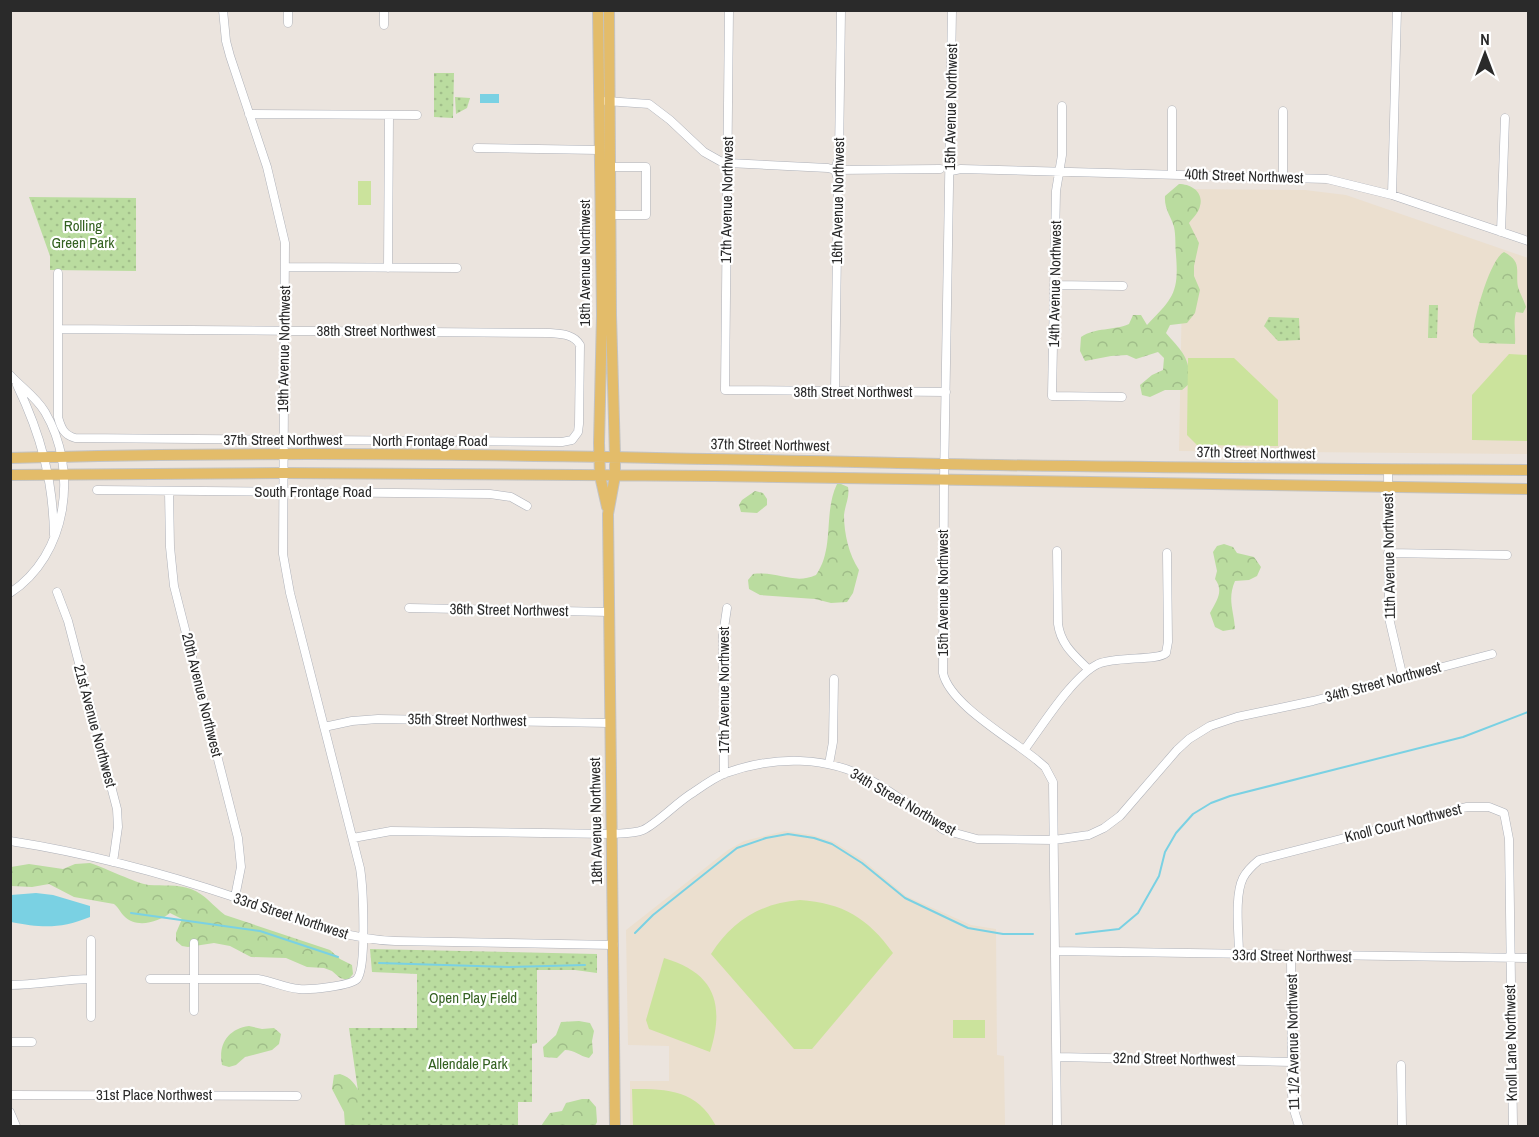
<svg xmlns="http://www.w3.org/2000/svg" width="1539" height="1137" viewBox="0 0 1539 1137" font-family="'Archivo Narrow',sans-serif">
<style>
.education{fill:#ebdfcf}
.forest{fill:url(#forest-crowns)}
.park{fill:url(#park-dots)}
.pitch{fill:#cbe39c}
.water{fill:#7ad1e3}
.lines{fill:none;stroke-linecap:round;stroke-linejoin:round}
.stream{stroke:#7ad1e3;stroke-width:2}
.minor-casing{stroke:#aeb1b9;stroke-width:9}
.major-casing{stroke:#c3c3c3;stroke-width:12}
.minor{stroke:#fff;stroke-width:8}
.major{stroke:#e3bc6a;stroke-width:10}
.labels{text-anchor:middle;stroke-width:4.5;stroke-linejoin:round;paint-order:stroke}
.street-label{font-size:15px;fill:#2a2a2a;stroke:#fff}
.park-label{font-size:15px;fill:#346121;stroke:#fff}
</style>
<defs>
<pattern id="forest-crowns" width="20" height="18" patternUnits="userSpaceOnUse" patternTransform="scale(1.5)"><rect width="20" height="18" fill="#badc9f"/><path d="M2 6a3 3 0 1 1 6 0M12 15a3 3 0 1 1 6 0" fill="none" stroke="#a0bd89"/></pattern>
<pattern id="park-dots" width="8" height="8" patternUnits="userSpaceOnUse" patternTransform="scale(1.5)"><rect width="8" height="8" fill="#badc9f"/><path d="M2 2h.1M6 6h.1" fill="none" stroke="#a0bd89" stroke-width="1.8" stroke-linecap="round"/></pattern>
</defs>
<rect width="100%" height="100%" fill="#ebe4de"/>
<path class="education" d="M1184,189L1305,190L1346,195L1528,258V454L1179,451Z
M785,831L812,835L834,842L863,860L906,896L971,925L996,929L997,1055L1004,1056L1005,1126H630V1081H669V1046L628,1045L626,930L728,850L744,841Z"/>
<path class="forest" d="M1179,184C1191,184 1204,192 1200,206C1199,212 1193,218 1189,223L1199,243L1194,266V276L1200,290L1195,313L1187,323L1170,325L1166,333C1181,351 1191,357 1189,384L1182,390H1165L1150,397L1142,395L1140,385L1152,375L1163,370L1164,358L1158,352L1136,359L1127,355L1111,356L1085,361L1080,351L1081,337C1096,327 1113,331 1129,324L1133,315H1141L1147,325C1173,298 1179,293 1176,255C1175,246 1176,236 1174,227C1171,216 1164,209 1165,196Z
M1504,252C1523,262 1515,271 1518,287C1520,294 1524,300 1526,307L1523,313L1516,312C1513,323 1516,333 1515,344L1480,343L1473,336C1473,320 1490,259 1504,252Z
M837,484H841L848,487C850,497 845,505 844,515C844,534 849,555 859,570L853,593L847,602L831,603L815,599L760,595L749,589L748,580L753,574C779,571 794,585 816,575C835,548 823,513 837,484Z
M755,491L763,493L767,499V505L757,513L741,512L739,505L742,500Z
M1224,544L1233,547L1237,553L1254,557L1261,567L1257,576L1249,580L1235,581C1227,600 1234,610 1235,629L1223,631L1215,627L1210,613C1217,600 1224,591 1215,579L1217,571L1213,552L1217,546Z
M90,863C106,868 135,883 149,885C163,886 177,884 191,889C205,894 213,906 225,915L330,950L340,959L352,965L353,974L348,980L340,978L332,971L324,968L307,967L286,958L251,957L230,946L214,943L188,947L182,946L176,941V933L182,919L170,913C159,922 136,929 124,916C120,912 119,908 114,904L74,897L49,884L32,887L11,886V867L29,864L63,869L75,864Z
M579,1021L590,1023L594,1031L592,1041L593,1053L589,1058C579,1056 575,1050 565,1050L557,1058L544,1057L543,1047L556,1035L561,1022Z
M249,1026L262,1029L274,1028L281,1034L279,1044L272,1050L245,1057L236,1065L229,1067L222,1065C218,1044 228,1029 249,1026Z
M340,1074C362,1080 363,1108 366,1126H345L344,1112L332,1089L334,1075Z
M582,1099H589L596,1107L597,1122L595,1126H541L550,1113L562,1111L566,1103Z"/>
<path class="park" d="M434,73H454L453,118L434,117Z
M455,97L470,98L467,108L456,114Z
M29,197L136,198V271L50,270V256Z
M1429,305H1438L1437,338H1428Z
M1269,317L1299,318L1300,340L1278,341L1264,326Z
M370,949L597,954V973L575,970H537V1043L532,1044V1102H518V1126H363L349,1028H417V974L372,972Z"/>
<path class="pitch" d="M358,181H371V205H358Z
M1509,354L1528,355V441L1472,440V395Z
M1188,358H1234L1278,400V446L1197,445L1187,435Z
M800,900C843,903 868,918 893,953L812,1049H794L711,954C732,921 761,903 800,900Z
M664,958C715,973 725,1004 710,1052L649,1029L646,1020Z
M953,1020H985V1038H953Z
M632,1089C669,1089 697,1090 716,1126H633Z"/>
<path class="water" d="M480,94H499V103H480Z
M36,893L53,895L90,906V917C60,929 42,928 11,922V895Z"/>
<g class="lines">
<path class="stream" d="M131,913L260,931L338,957
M635,933L653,915L737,848L766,838L788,834L814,838L832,844L862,863L905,898L968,928L1003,934H1033
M1076,934L1119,929L1138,913L1159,876L1165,852L1176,833L1193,814L1211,803L1230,796L1463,737L1528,712
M379,963L509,967L585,965"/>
<g class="minor-casing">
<path id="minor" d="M384,10V25
M729,10L725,390L946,392
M952,10L944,481L943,673C950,705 1012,739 1038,761L1045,767L1053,782L1057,1126
M288,23V10
M606,101L649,104L670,120L704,152L720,161L728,163L828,168L835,170L940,169
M1062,106V155L1056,191L1052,396L1122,397
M1172,110V174
M249,114L417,115
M477,148L599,150
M610,167H646V215H610
M951,171L961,169L1327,179L1392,195L1528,241
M1283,177V111
M1392,195L1397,10
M1501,232L1505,118
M285,267L457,268
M388,268L389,115
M58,273V417C61,428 64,435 75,438L562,442L572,440L578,432L579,424L580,345C574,334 561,334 550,333L58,329
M1055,285L1123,286
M10,375C22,388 36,397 45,412C79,470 68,555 10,593
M17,385C41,435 53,480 54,535
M835,392L838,179L835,170L839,157L841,10
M1388,469L1389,618L1403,678
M97,490L490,494L511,497L527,506
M169,491L170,547L174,586L238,838L241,867L235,897
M1057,551L1058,624C1061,645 1074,655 1088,669
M1388,553L1507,555
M57,592L68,621L117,809L118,827L113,862
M409,608L610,612
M324,727L352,721L378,719L610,723
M1025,749C1042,726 1073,676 1098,664C1116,656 1158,661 1166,653L1168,642L1167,553
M829,764L833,742L834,679
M724,774L723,635L727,608
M353,838L391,831L611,834C621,833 633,834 643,830C658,823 678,801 694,792C704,785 715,777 726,773C773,756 828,755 872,781C897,795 920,813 944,830L977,839L1054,840L1089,835L1104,828L1120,816L1177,750L1189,739L1210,726L1237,717L1313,701L1492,654
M10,841C87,853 163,873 237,898C289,915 339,939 395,941L614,945
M91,940V1017
M1055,951L1528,958
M1239,955C1239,934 1234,896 1243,878C1247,870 1253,865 1259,860L1466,807H1489L1504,813L1509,839L1513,1126
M1291,956L1292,1094L1293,1107L1299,1126
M150,979H258C272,981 285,988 299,989C310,990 350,986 357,979C367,968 363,886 360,868L290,593L283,554L285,243L267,167L230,56L226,41L223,10
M10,985C38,985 64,979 91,979
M194,1011V943
M10,1042H32
M1057,1057L1292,1062
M1401,1065L1402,1126
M10,1095L297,1096
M10,1112L16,1126"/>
</g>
<g class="major-casing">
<path id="major" d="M598,10L602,315L599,443L600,476L607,507
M609,10L611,315L615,456V476L608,514L615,1126
M10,458C321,449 631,457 941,464C1137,468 1333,469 1528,470
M10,475L283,473L714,476L1528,489"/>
</g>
<use href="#minor" class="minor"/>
<use href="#major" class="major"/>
</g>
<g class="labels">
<g class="street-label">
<text transform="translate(951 107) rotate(-89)" y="5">15th Avenue Northwest</text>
<text transform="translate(1244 176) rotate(2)" y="5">40th Street Northwest</text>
<text transform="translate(727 200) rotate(-89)" y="5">17th Avenue Northwest</text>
<text transform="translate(838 201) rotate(-89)" y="5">16th Avenue Northwest</text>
<text transform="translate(585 263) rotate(-90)" y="5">18th Avenue Northwest</text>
<text transform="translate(1055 284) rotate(-89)" y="5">14th Avenue Northwest</text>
<text x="376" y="336">38th Street Northwest</text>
<text transform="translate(284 349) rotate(-89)" y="5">19th Avenue Northwest</text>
<text x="853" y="397">38th Street Northwest</text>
<text x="283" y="445">37th Street Northwest</text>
<text x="430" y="446">North Frontage Road</text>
<text transform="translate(770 445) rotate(1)" y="5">37th Street Northwest</text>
<text transform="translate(1256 453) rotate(1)" y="5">37th Street Northwest</text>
<text x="313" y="497">South Frontage Road</text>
<text transform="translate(1389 556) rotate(-91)" y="5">11th Avenue Northwest</text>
<text transform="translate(943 593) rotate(-90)" y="5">15th Avenue Northwest</text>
<text transform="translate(509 610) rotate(1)" y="5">36th Street Northwest</text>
<text transform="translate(1383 682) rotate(-15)" y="5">34th Street Northwest</text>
<text transform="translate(724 690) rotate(-90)" y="5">17th Avenue Northwest</text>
<text transform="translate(202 695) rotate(76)" y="5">20th Avenue Northwest</text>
<text transform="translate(467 720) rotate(1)" y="5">35th Street Northwest</text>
<text transform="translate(95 726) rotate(75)" y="5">21st Avenue Northwest</text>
<text transform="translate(903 802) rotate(30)" y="5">34th Street Northwest</text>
<text transform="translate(596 821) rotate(-91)" y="5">18th Avenue Northwest</text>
<text transform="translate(1403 823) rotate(-14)" y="5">Knoll Court Northwest</text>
<text transform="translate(291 916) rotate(18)" y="5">33rd Street Northwest</text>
<text transform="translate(1292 956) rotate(1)" y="5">33rd Street Northwest</text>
<text transform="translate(1293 1042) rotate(-91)" y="5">11 1/2 Avenue Northwest</text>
<text transform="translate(1511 1043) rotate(-91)" y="5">Knoll Lane Northwest</text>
<text transform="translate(1174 1059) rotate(1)" y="5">32nd Street Northwest</text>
<text x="154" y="1100">31st Place Northwest</text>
</g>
<g class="park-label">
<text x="83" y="231">Rolling<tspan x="83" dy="17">Green Park</tspan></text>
<text x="473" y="1003">Open Play Field</text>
<text x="468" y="1069">Allendale Park</text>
</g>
</g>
<rect width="1539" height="1137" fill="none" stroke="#2a2a2a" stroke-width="24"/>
<g transform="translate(1485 54)" stroke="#ffffff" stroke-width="4.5" paint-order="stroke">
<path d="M0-4.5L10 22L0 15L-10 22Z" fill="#2a2a2a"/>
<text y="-9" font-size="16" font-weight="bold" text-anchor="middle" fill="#2a2a2a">N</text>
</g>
</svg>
